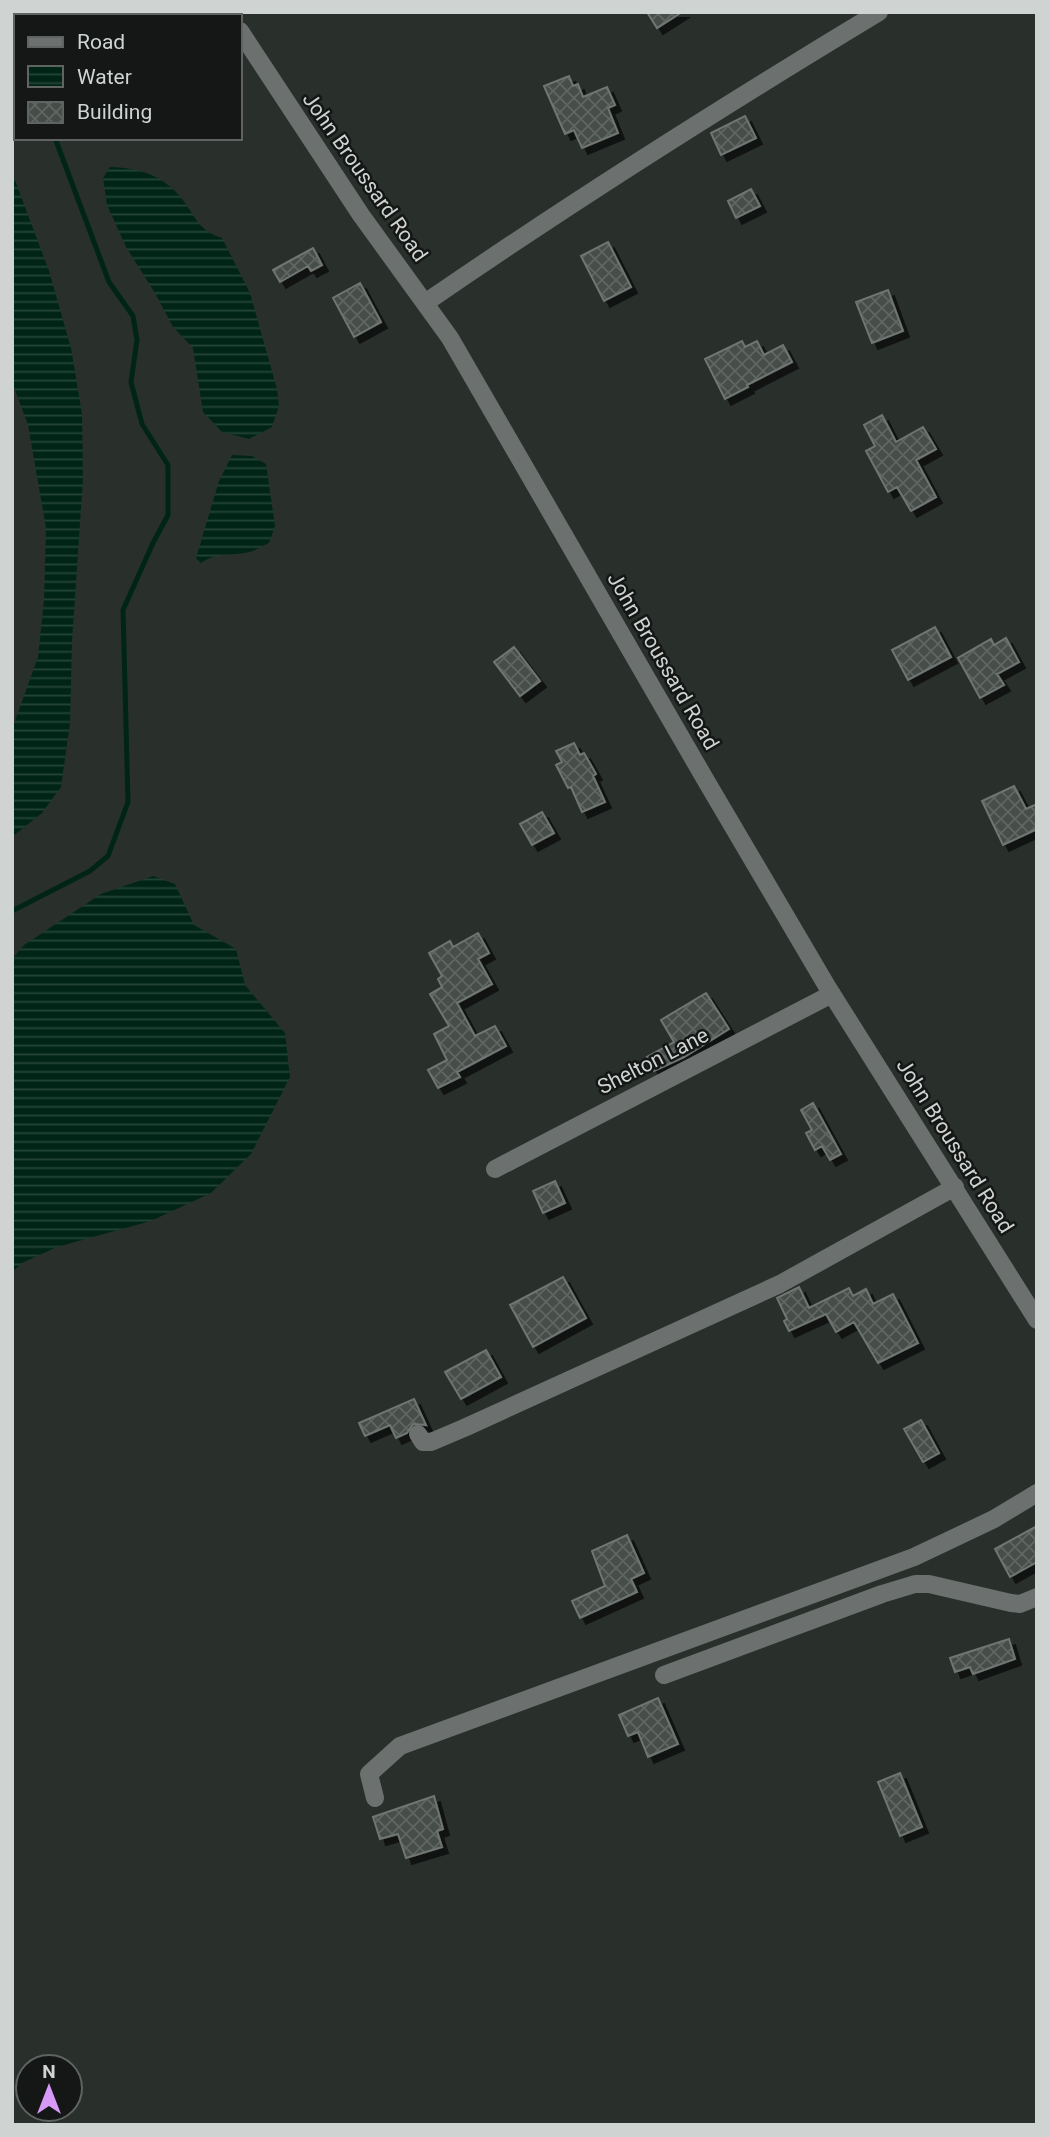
<svg xmlns="http://www.w3.org/2000/svg" width="1049" height="2137" viewBox="0 0 1049 2137" font-family="Roboto,sans-serif">
<style>
.water{fill:url(#water-rules)}
.lines{fill:none;stroke-linecap:round;stroke-linejoin:round}
.stream{stroke:#002517;stroke-width:5}
.building{fill:url(#building-cross-hatch);stroke:#6f7672;stroke-width:2;filter:url(#shadow)}
.minor{stroke:#6c706e;stroke-width:18}
.labels{text-anchor:middle;stroke-width:5;stroke-linejoin:round;paint-order:stroke}
.street-label{font-size:21px;fill:#cfd4d2;stroke:#141715}
</style>
<defs>
<pattern id="water-rules" width="6" height="5" patternUnits="userSpaceOnUse" patternTransform="scale(1.75)"><rect width="6" height="5" fill="#002517"/><path d="M0 2.5h6" fill="none" stroke="#244438"/></pattern>
<pattern id="building-cross-hatch" width="8" height="8" patternUnits="userSpaceOnUse" patternTransform="scale(1.75)"><rect width="8" height="8" fill="#464d49"/><path d="M0 0l8 8M0 8l8-8" fill="none" stroke="#606662"/></pattern>
<filter id="shadow"><feDropShadow dx="6" dy="6" stdDeviation="0" flood-color="#0009"/></filter>
</defs>
<rect width="100%" height="100%" fill="#29302c"/>
<path class="water" d="M110,167C136,168 157,173 176,192C194,210 195,230 222,238L250,293L277,389L279,406L272,427L249,439L222,432L203,412L193,348L173,327L155,293L126,247L107,205L103,178Z
M12,172L49,271L71,348L82,414L83,479L72,641L70,723L61,787L42,813L12,837V729L38,657L44,600L46,528L28,425L12,382Z
M232,455L252,456L266,464L275,526L269,543C264,545 258,549 253,551C233,557 218,551 201,563L196,558L219,481Z
M153,876L175,884L194,925L236,949L245,985L285,1033L290,1077L251,1154L211,1193L151,1221L57,1247L22,1263L12,1272V959L24,945L101,894Z"/>
<g class="lines">
<path class="stream" d="M55,16L56,12
M12,911L90,871L108,856L128,802L123,610L153,543L168,515V465L142,424L131,382L137,340L133,316L109,282L55,138"/>
</g>
<path class="building" d="M647,12H682L657,28Z
M569,76L573,86L578,84L583,97L607,87L615,105L608,108L618,133L582,148L574,130L565,134L544,86Z
M745,116L756,138L721,155L711,133Z
M751,189L760,206L736,218L728,201Z
M608,242L631,287L604,301L581,256Z
M313,248L322,265L311,271L308,266L280,282L273,270Z
M360,283L381,322L354,337L333,298Z
M888,290L903,331L872,343L856,302Z
M742,341L745,347L757,341L764,355L783,345L792,362L747,385L748,387L725,399L705,359Z
M882,415L896,442L923,427L936,449L916,460L936,497L911,511L897,487L888,492L866,451L875,446L864,425Z
M935,627L951,657L908,680L892,650Z
M1006,638L1019,662L997,674L1004,685L980,698L958,658L991,639L994,645Z
M514,647L540,681L520,696L494,662Z
M574,743L580,755L584,753L596,774L593,776L605,802L582,812L571,787L568,788L556,765L562,762L556,751Z
M1014,786L1026,809L1037,804V829L1003,845L982,801Z
M542,812L554,833L532,845L520,824Z
M478,933L489,953L478,959L492,984L457,1003L475,1036L495,1026L506,1046L457,1072L460,1077L438,1088L428,1070L447,1060L434,1034L449,1026L430,994L442,987L438,979L442,976L429,953L450,941L453,947Z
M706,993L729,1029L684,1057L654,1071L647,1057L674,1042L661,1020Z
M813,1103L841,1154L830,1160L822,1146L815,1150L806,1133L812,1130L801,1110Z
M555,1181L565,1203L543,1213L533,1191Z
M563,1277L586,1318L533,1347L510,1305Z
M799,1287L809,1308L849,1288L853,1296L866,1289L873,1304L893,1294L918,1343L878,1363L854,1322L836,1332L826,1314L789,1331L784,1321L787,1319L777,1298Z
M486,1350L501,1377L461,1399L445,1372Z
M414,1399L426,1425L413,1424L407,1433L396,1438L390,1425L365,1436L359,1423Z
M921,1420L939,1453L923,1462L904,1429Z
M1037,1526V1562L1010,1577L995,1549Z
M627,1535L644,1573L631,1579L637,1592L580,1618L572,1601L605,1586L592,1551Z
M1009,1639L1015,1659L973,1674L970,1667L955,1672L950,1658Z
M658,1698L678,1744L648,1757L638,1732L628,1736L619,1715Z
M900,1773L922,1827L900,1836L878,1782Z
M434,1796L443,1829L437,1831L442,1847L406,1858L398,1834L380,1839L373,1817Z"/>
<g class="lines">
<path class="minor" d="M228,12L230,16
M240,31L361,215L450,338L705,779L828,988L1037,1320
M425,303C573,201 725,105 879,12
M495,1169L832,994
M418,1434L423,1442H431L464,1428L780,1284L955,1187
M664,1675L882,1594L915,1584H929L1011,1603L1020,1604L1037,1597
M375,1798L369,1774L400,1746L914,1557L994,1519L1037,1493"/>
</g>
<g class="labels">
<g class="street-label">
<text transform="translate(365 177) rotate(55)" y="7">John Broussard Road</text>
<text transform="translate(663 661) rotate(60)" y="7">John Broussard Road</text>
<text transform="translate(653 1061) rotate(-27)" y="7">Shelton Lane</text>
<text transform="translate(955 1146) rotate(58)" y="7">John Broussard Road</text>
</g>
</g>
<rect width="1049" height="2137" fill="none" stroke="#cfd4d2" stroke-width="28"/>
<rect x="14" y="14" width="228" height="126" fill="#141715" stroke="#5f6361" stroke-width="2"/>
<rect x="28" y="37" width="35" height="10" fill="#6c706e" stroke="#5f6361" stroke-width="2"/>
<text x="77" y="49" font-size="21" fill="#cfd4d2">Road</text>
<rect x="28" y="66" width="35" height="21" fill="url(#water-rules)" stroke="#5f6361" stroke-width="2"/>
<text x="77" y="84" font-size="21" fill="#cfd4d2">Water</text>
<rect x="28" y="102" width="35" height="21" fill="url(#building-cross-hatch)" stroke="#5f6361" stroke-width="2"/>
<text x="77" y="119" font-size="21" fill="#cfd4d2">Building</text>
<g transform="translate(49 2088)"><circle r="33" fill="#141715" stroke="#5f6361" stroke-width="2"/>
<path d="M0-5L12 26L0 18L-12 26Z" fill="#d89af8"/>
<text y="-10" font-size="19" font-weight="bold" text-anchor="middle" fill="#cfd4d2">N</text>
</g>
</svg>
